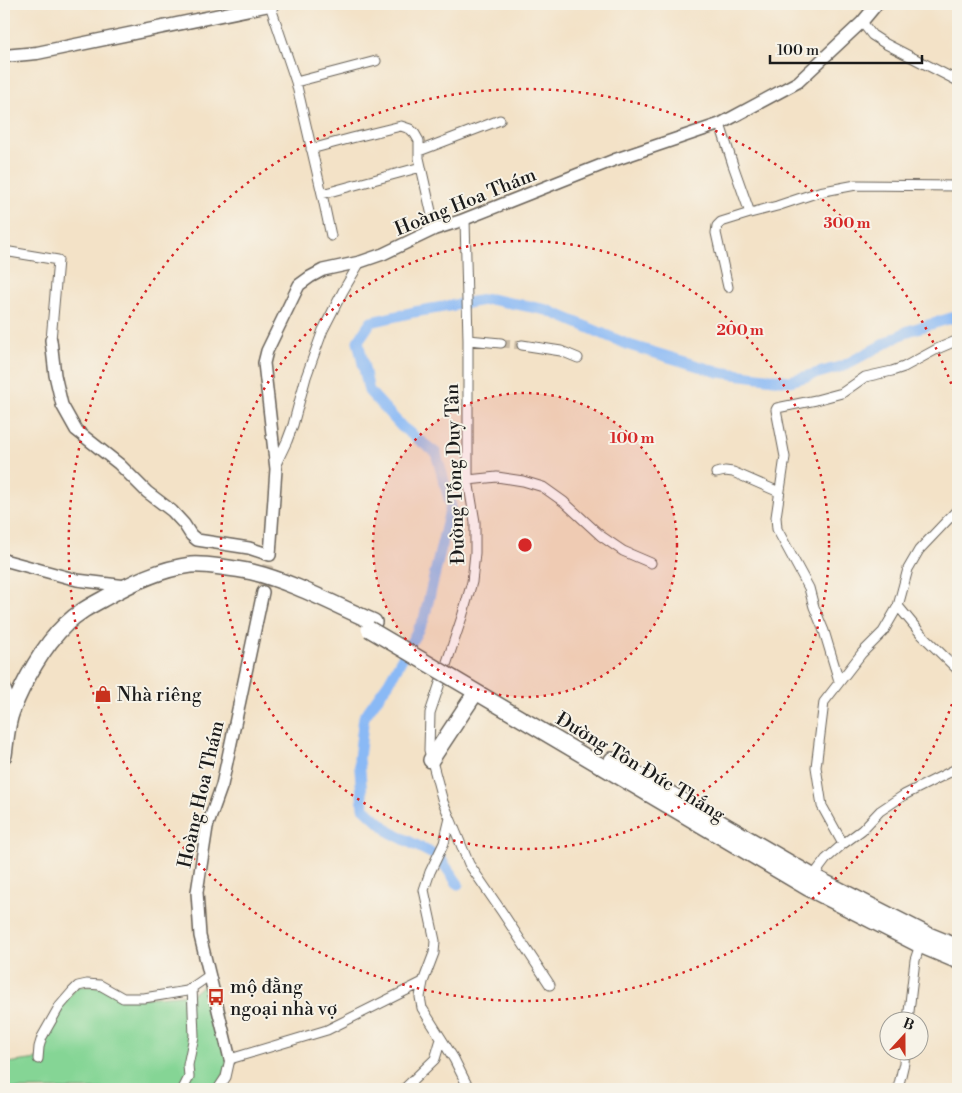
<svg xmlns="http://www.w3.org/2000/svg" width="962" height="1093" viewBox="0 0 962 1093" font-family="'Libre Bodoni',serif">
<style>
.green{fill:#85d595;stroke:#507858}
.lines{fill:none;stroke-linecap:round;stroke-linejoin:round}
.canal{stroke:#8ab9f5;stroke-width:11}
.minor-tunnel{stroke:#c8baa5;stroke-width:9;stroke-dasharray:9 4.5;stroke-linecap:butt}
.tertiary-tunnel{stroke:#c8baa5;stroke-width:11;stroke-dasharray:11 5.5;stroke-linecap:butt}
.minor-casing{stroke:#676158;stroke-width:11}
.tertiary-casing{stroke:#676158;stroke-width:14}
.secondary-casing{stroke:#676158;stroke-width:15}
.trunk-casing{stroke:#676158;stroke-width:18}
.minor{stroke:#fff;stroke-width:9}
.tertiary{stroke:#fff;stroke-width:11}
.secondary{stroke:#fff;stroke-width:12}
.trunk{stroke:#fff;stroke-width:15}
.trunk-bridge-casing{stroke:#676158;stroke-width:18;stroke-linecap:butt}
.trunk-bridge{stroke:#fff;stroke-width:15}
.ring{fill:none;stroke:#d62828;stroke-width:2.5;stroke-dasharray:2.5 5}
.labels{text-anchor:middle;stroke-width:4;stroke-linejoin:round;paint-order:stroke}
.street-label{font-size:19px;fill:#1c1c1c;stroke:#f7f3e8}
.poi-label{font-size:19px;fill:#1c1c1c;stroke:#f7f3e8;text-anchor:start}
.centre{fill:#d62828;stroke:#f7f3e8;stroke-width:2.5}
.ring-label{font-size:15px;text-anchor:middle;font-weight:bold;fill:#d62828;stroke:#f7f3e8;stroke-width:4;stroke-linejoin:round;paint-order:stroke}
</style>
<rect width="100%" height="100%" fill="#f7f3e8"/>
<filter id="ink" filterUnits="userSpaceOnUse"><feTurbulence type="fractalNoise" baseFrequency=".02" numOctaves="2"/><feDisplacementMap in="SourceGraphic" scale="10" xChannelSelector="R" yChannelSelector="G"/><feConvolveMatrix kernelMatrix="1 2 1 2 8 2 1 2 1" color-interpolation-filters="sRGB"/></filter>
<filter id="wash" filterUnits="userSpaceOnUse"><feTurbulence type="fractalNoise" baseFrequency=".0096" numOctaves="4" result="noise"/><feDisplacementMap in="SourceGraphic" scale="20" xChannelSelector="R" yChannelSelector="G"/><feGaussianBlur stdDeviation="1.12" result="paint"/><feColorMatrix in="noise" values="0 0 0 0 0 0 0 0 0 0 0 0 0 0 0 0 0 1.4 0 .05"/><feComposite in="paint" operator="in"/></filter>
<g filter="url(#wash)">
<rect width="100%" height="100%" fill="#f3e2c7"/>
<path class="green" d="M211,979L230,1059L217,1089H4V1062L7,1063L38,1059L57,1011L78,986L106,987L144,998L192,994Z"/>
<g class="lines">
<path class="canal" d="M458,884L439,857L390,832L363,807L359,758L364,717L389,682L424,619L451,506L436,453L402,427L369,391L358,341L371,322L414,312L490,299L547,310L629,345L718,372L790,381L843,366L908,331L958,316"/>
</g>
</g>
<g filter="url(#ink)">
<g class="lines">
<path class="minor-tunnel" d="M501,343L522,345"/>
<path class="tertiary-tunnel" d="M263,592L270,555"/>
<g class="minor-casing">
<path id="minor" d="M270,5L296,82L322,194L331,236
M862,22L872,35L886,44L958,81
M296,82L376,61
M720,124L733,165L750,213L777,206L819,192L856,185L958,186
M311,149L352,138L401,126L410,129L415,134L419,141V158L435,229
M419,151L500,120
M322,194L421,167
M465,219L468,340V480L475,522V553L472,582L462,617L430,713L429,750L443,802L450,818L444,843L430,872L424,890L435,941L434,953L423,982L420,997L422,1008L454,1059L469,1089
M4,251L58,260L51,340
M728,287L716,233L717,226L721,222L750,213
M468,340L501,343
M522,345L561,351L578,358
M276,464L287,441L293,425L306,377L323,330L343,291L360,262
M716,473L725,471L733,472L779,492
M468,480L497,477L523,481L543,487L564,502L601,536L623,551L651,563
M898,606L922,635L958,670
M839,681L824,631L814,607L809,588L777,529L776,517L785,457L776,410L777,408L816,400L842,393L865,377L892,371L904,367L937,349L958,340
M450,818L469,864L502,912L550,985
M843,844L822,806L816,767L824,702L862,653L883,632L898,606L908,569L919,550L958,509
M814,877L817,871L826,859L843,844L862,830L880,811L904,795L958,768
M908,1020L915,960L920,945
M38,1059L39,1047L42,1037L59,1007L72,992L78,986L87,984L100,985L123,998H144L187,991L210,975
M899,1084L904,1063L905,1050
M183,1089L189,1077L188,1065L194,1036L192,987
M218,1089L226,1077L230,1059L327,1030L423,982
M404,1089L435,1059L441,1039"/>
</g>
<g class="tertiary-casing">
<path id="tertiary" d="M51,340L55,375L62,405L76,430L119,464L147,492L172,511L184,524L191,535L197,540L249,548L270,555L276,469L264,363L267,351L299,285L310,277L323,270L360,262L383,254L435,229L460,221L614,160L720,124L798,82L862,22L877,4
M4,560L77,580L126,586
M230,1059L200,936L197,892L207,827L222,785L263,592"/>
</g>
<g class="secondary-casing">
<path id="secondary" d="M4,56L37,53L274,4
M4,688L12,712"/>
</g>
<g class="trunk-casing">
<path id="trunk" d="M454,679L808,888L920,945L958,961
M4,755C6,741 7,723 12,711C24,681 43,646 66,624C77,613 90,606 103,599C131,583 160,569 191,565C205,564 238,569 252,572C293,582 335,605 374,622
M431,760L476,692
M612,760L814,877L926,934L958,947"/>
</g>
<use href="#minor" class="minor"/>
<use href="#tertiary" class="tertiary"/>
<use href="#secondary" class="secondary"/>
<use href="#trunk" class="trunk"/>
<g class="trunk-bridge-casing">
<path id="trunk-bridge" d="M369,629L454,679"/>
</g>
<use href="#trunk-bridge" class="trunk-bridge"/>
</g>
</g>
<circle cx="525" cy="545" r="152" fill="#d62828" fill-opacity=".12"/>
<g class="ring">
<circle cx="525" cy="545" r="152"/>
<circle cx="525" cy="545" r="304"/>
<path d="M957 690A456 456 0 1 1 957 400"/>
</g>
<defs>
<g id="shop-bare" transform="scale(1.35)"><path d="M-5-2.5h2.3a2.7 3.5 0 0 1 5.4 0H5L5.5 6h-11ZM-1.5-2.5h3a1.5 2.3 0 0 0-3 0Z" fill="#c8321e" stroke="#f7f3e8" stroke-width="2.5" paint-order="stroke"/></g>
<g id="bus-bare" transform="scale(1.35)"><path d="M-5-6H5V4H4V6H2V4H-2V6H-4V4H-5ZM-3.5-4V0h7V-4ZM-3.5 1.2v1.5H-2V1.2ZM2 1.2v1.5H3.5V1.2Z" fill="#c8321e" stroke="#f7f3e8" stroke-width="2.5" paint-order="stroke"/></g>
</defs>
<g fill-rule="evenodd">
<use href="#shop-bare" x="103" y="694"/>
<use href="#bus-bare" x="216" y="997"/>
</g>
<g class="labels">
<g class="street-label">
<text transform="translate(465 201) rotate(-22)" y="7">Hoàng Hoa Thám</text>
<text transform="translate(454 474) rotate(-92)" y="7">Đường Tống Duy Tân</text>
<text transform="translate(641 766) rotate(31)" y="7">Đường Tôn Đức Thắng</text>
<text transform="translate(200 794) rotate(-77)" y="7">Hoàng Hoa Thám</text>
</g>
<g class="poi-label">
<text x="117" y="701">Nhà riêng</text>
<text x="230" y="993">mộ đằng<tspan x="230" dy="22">ngoại nhà vợ</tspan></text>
</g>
</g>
<circle cx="525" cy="545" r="8" class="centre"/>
<g class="ring-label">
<text x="847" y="228">300 m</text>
<text x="740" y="335">200 m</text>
<text x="632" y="443">100 m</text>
</g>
<rect width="962" height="1093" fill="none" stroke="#f7f3e8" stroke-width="20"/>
<g transform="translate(904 1036) rotate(21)"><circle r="24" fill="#f7f3e8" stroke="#9f9d96"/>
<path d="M0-4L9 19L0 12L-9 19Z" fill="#c8321e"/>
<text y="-8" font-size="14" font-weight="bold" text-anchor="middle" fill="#1c1c1c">B</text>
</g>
<path d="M770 55v8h152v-8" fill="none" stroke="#1c1c1c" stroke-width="2.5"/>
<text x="777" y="55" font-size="15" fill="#1c1c1c" stroke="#f7f3e8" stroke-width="4" paint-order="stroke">100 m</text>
</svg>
